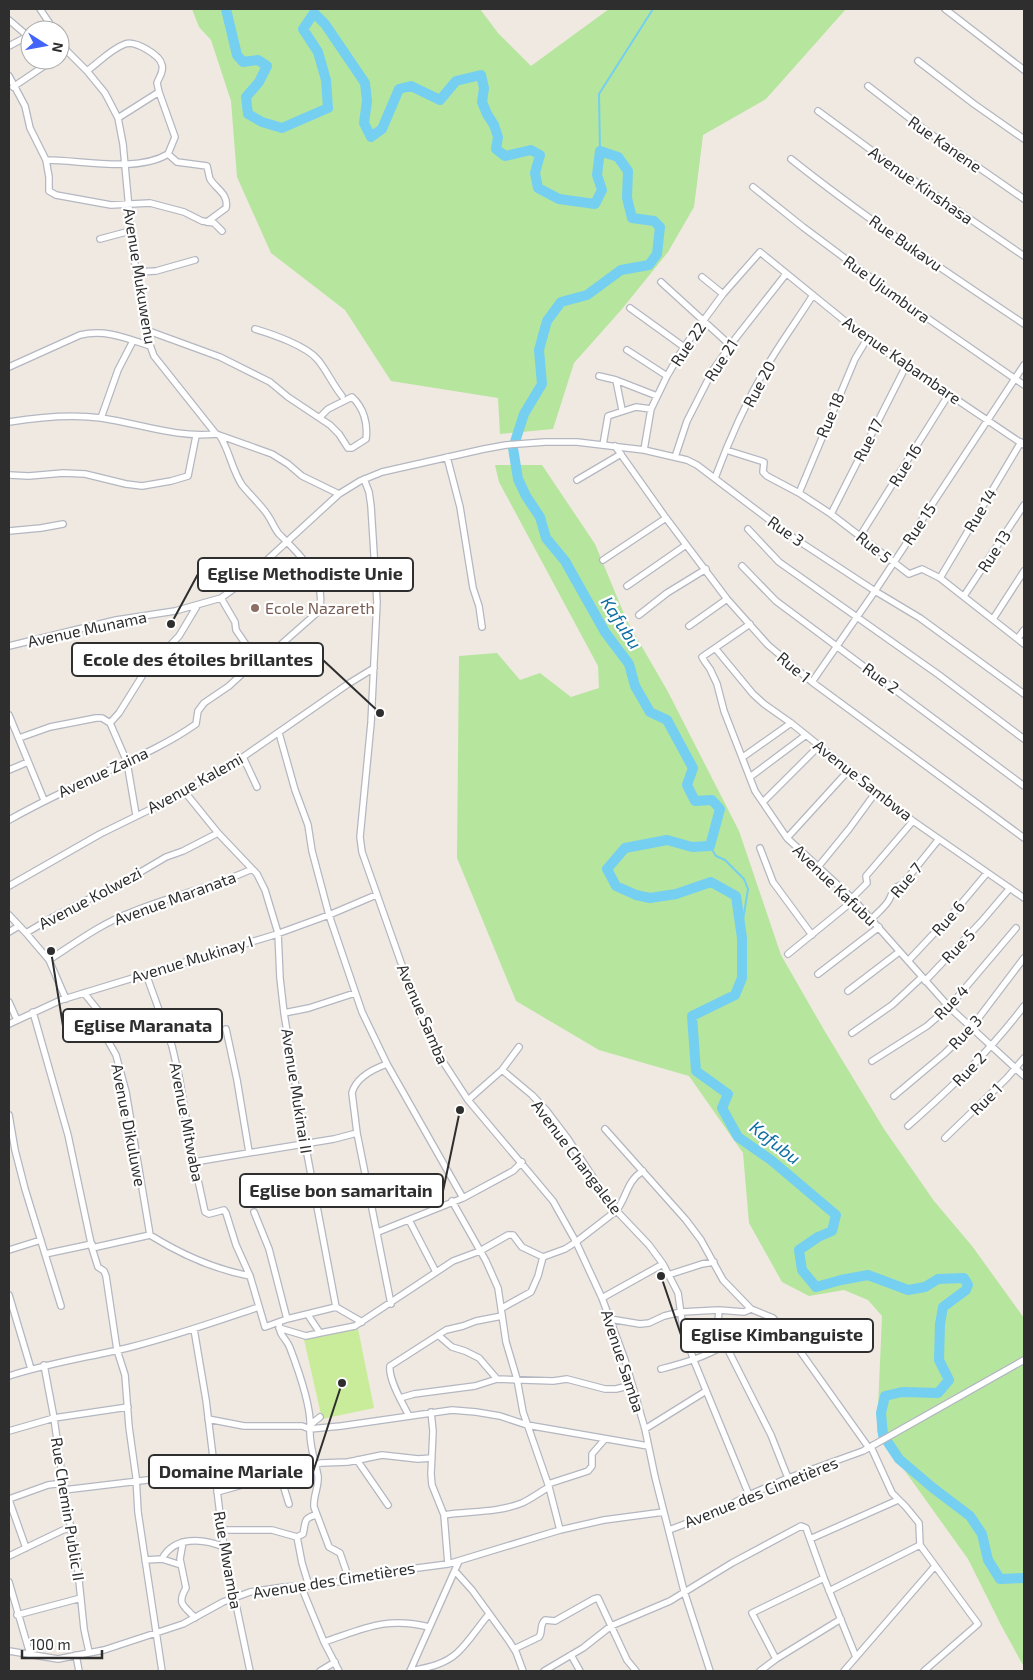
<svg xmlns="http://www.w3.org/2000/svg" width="1033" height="1680" viewBox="0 0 1033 1680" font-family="'Exo 2',sans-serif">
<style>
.green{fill:#b6e59e}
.pitch{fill:#c9ec9a}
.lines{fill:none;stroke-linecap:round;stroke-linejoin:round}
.stream{stroke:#75cff0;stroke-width:2}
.river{stroke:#75cff0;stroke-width:10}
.minor-casing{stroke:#b4b7c1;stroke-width:8}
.minor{stroke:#fff;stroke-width:5.5}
.education-dot{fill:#8d6e63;stroke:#fff;stroke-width:2}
.labels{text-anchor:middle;stroke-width:4.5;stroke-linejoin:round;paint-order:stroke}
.street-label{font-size:16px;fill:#2e2e2e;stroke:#fff}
.education-label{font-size:16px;fill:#785e54;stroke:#fff;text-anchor:start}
.water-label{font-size:18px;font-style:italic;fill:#0d6fa3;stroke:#fff}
.leader{fill:none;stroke:#2e2e2e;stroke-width:2}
.callout-dot{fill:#2e2e2e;stroke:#fff;stroke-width:2}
.callout{fill:#fff;stroke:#2e2e2e;stroke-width:2}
.callout-label{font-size:18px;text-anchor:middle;font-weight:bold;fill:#2e2e2e}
</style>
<rect width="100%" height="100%" fill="#efe9e1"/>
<path class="green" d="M192,9H480L498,33L531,66L609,9H846L766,99L703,135L694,207L668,252L622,309L574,363L553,429L500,434L498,398L391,381L345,310L271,253L237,177L231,101L211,40L199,27Z
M495,465H542L595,544L627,621L667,690L739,831L781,955L824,1030L884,1129L934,1201L972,1246L1024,1318V1667L1001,1625L968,1559L877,1432L882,1316L868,1300L844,1290L809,1296L782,1282L749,1223L743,1153L689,1076L599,1050L516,1001L457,858L459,656L497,653L520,680L540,673L571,697L599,688L598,666L499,482Z"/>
<path class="pitch" d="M357,1324L374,1408L322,1419L303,1335Z"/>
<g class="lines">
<path class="stream" d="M600,151L599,94L653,9
M710,846L716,856L725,860L744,879L748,889L741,932"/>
<path class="river" d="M226,9L237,55L243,62L258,60L267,66L259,82L246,97L248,114L262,122L282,128L328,108L326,80L318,52L303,29L314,13L325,24L365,83L367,101L364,123L371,137L382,129L399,89L411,86L440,100L456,81L481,75L484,88L482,102L487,114L494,125L498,137L496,149L505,156L531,150L540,155L535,173L538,188L559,199L595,204L602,190L597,175L600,151L618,157L628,171L627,198L632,218L654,221L660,227L657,254L649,265L621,270L587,295L561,302L547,321L539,350L542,384L524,414L513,448L518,479L526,496L540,517L546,538L565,561L605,632L629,664L635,686L650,712L667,720L693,768L687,785L695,801L712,800L720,809L710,846L692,847L667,840L625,848L607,869L616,886L636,895L650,898L676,894L711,882L736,896L742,938V978L735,995L692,1016L696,1071L728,1094L722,1108L738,1137L771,1160L836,1215L832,1231L818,1237L799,1250L802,1270L816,1287L841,1280L868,1275L908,1290L925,1287L938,1279L964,1278L968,1285L966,1290L943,1307L940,1324L939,1360L949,1380L938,1393L902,1392L885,1396L881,1413L883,1435L899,1459L933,1488L970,1516L982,1534L988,1560L1000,1579L1024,1578"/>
<g class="minor-casing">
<path id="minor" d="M40,9L54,30
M945,9L1024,70
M9,20L30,38
M60,39L67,51L87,71L105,93L118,118L123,144L133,252L147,337L154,356L216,434L272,454L288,464L302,476L339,494
M9,46L28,36
M60,54L67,51
M918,61L974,104L1024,139
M87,71C98,63 111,49 125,44C135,40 160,55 162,65C164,72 159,77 157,83L159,92L118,118
M9,76L25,106L30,128L46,160C81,160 137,173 168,154L175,137L159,92
M868,86L925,130L1024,199
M13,87L53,60
M818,111L890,164L1024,256
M168,154L177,162L207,166C208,170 209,176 210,179C216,189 229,194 226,208L207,222
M791,159C865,218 945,271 1024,324
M46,160L49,177V191L56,195L111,205L150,203L184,212L202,221L214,223L222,231
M753,187L803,227L894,295L1024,385
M100,239L130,231
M137,272L156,271L195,260
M702,277L723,294
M661,282L730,345
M630,308L684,347
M255,329C272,334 307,346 318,360C327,371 333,385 342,396
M146,330L220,357L270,382L288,397L330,425L339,434L348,448H352L366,439C368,424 364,408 352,397L328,409L320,417
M627,350L667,376
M9,367L80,335C105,329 126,338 150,346
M599,376L616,380L657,396
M616,380L622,410
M101,418L118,370L133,341
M9,422C40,417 70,414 101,418C141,424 176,438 216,434
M603,445L608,416L636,407L651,409
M615,446L666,518L727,599L768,645L812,682L1024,838
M644,450L651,409L667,376L684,347L723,294L760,252L867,339L1024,445
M726,450L764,462L763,472L767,476L799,493L831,514L909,574L922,569L940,578L1024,644
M447,457L460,507L473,588L479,606L482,627
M675,457L687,421L713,370L735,339L786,274
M9,475L29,476L63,473L85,474L126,484L142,486L171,481L188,476L196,436
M715,478C729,440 746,402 767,366C781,342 798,319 813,295
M364,479L369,492L371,506L377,602L371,723L360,837L362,852L405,974L427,1031L438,1054L468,1100L553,1201L576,1242L602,1298L625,1360L645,1429L655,1477L684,1591L710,1671
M577,480L621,454
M799,493L855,359L867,339
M831,514L906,366
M748,529L779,562L939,675L1024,739
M9,531L41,528L63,524
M860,536L949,394
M603,560L666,518
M742,566L776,601L1024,786
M940,578L1021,442
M627,586L686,545
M964,596L1024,505
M221,598L235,622L236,630L247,646L255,662
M639,615L667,593L706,569
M993,619L1024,571
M750,624L702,657L705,662L710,669L717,684L724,711L755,791L787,838L854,900L949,1007L1024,1076
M689,626L727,599
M1018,638L1024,630
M9,646L116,620L175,611L221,598L243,582L339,494L360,481L382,472L484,449L506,445L545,442H577L644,450L687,460L697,465L788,534L875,591L920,618L1024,694
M715,648L753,694L764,704L791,723L913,821L1024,898
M812,682L875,591L1024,365
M9,715L44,800
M110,723L119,713L144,673L179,636L197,606
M110,723L127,762L136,815
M279,733L295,790L308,825L312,851L329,915L362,1012L387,1064L463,1198
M19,738L50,727L96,718H102L110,723
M243,757L257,787
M743,757L791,723
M9,770L28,762
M750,777L806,735
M184,791L218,833L257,874L265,890L278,933L280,978L284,1013L305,1143L336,1307
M763,802L819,746
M9,820C41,802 75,786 108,771C138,757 169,743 196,724L198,711L204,703L229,686L255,662L277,648L319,611C328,580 299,554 279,534C274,528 272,521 267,514C260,504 250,495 242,485C232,470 230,452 220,436
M787,838L849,770
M760,848L773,882L812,935
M818,867L849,829L876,792
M9,886L100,834L153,808L243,757L348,684L374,668
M852,898L867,883L866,876L913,821
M9,915L26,933L49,960L66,999
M872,919C877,913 885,907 889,900C893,892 893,887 902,885L939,839
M9,932L19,926
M26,933L53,917L127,880L166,857L183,851L218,833
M788,954L854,900
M49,960C75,943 102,923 132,912C171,896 214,887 252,869
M908,961L955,911L987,873
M146,974L172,1046L179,1076L191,1148L205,1212L209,1214L224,1210L226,1213L236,1245L250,1276L265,1327L287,1319L336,1307L362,1322
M818,974L879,927
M925,981L981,922L1010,888
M848,991L899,952
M84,993L101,1014L107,1039L116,1055L126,1092L150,1235
M9,1002L17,1020
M33,1012L68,1135L92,1248L150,1235C182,1255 213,1269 250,1276
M284,1013L309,1008L355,993
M9,1024L61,1000L274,935L329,915L376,895
M226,1029L237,1080L249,1152
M852,1033L892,1005L922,977
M872,1061L927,1026L949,1007L1016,928
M387,1064C373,1069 356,1077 352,1093L357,1133L391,1304
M502,1070L532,1095L546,1110L568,1139L611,1205L649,1245L663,1264L678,1293L683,1328L694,1361L749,1495
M894,1096L944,1054L971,1028L1024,958
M468,1100L502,1070L519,1047
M9,1115L15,1150L25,1189L61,1306
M908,1126C952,1087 988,1053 1024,1006
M605,1129L686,1220L701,1240L723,1280L751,1309L773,1318L790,1337L869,1448
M945,1138L1007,1078L1024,1058
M194,1162L334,1139L357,1133
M452,1201L486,1261L498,1288L506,1342L517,1379L523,1412L549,1487L560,1530
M254,1212L269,1249L287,1319
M409,1220L436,1272
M378,1232L463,1198L513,1171L522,1162
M92,1248L98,1267L104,1271L106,1276L117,1350L125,1375L129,1427L136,1477L138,1512L162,1671
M9,1250L41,1240
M45,1254L92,1244
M668,1275L702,1264L714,1262
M9,1295L31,1369
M602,1298L663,1264
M502,1308L531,1292L538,1276L543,1257
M719,1310L718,1322L720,1334L771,1435L788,1478
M308,1315L320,1333L355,1326L453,1261L480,1251L508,1235H513L522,1247L543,1257L565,1249L576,1242L616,1211C627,1198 626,1181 643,1171
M610,1319L640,1324L649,1323L664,1316L681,1312L719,1310L744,1312L751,1309
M279,1328L306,1336L320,1333
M194,1329L206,1400L224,1547L250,1671
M438,1335L452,1347L465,1351L479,1358L497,1379
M44,1365L54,1418L63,1483L78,1571L84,1629L89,1652
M661,1369C684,1363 705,1357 725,1345
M9,1376C49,1363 90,1357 131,1347C175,1336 217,1321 259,1307
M400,1398L414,1394L475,1386L497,1379L553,1381L567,1379L605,1389H616L632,1385
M431,1412L433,1431L431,1474L432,1485L444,1515L448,1564
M409,1416C403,1404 388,1379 390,1366L446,1330L463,1326L476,1321L502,1316
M208,1419L244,1426H302L310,1429C312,1407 298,1369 290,1348C286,1337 279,1337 279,1323
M310,1425L320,1417
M645,1429L706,1391
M9,1431L54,1418L128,1407
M871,1447L892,1493L906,1507L919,1523L920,1545L978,1624L924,1671
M357,1460L388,1505
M280,1475L289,1504
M548,1484L588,1471L592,1466V1454L605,1439
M64,1490L214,1472
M217,1492L321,1463L348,1462L382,1455L418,1459L432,1458
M9,1499L48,1485L63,1483
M9,1500L26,1548
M444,1515C469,1511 497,1513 522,1503C531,1499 540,1492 549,1487
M221,1530H272L297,1537
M669,1530L714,1513L749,1495L788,1478L863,1451L1024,1360
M297,1537L302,1563L309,1586
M297,1537L303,1534C306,1522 303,1518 316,1515
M810,1539L898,1500
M183,1542L180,1559L186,1588C176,1605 185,1606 195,1618
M9,1556L63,1530L70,1528
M162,1559C174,1536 203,1538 224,1547
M145,1560L162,1559L181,1565
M455,1571L472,1590L509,1641L516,1652L523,1671
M349,1579L340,1553L329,1547L314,1507C313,1496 319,1487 318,1476C315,1460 309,1445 310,1429L341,1426L452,1410L476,1412L500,1416L527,1425L648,1446
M9,1582L30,1654
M301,1586L324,1642L339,1671
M829,1591L920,1545
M17,1615L81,1598
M324,1642C363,1629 386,1616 429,1627
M514,1649L539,1637C543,1632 539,1625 545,1620L555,1621L594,1599L598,1598L627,1660L636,1671
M9,1651L58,1659L104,1650L183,1624L223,1602L250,1592L284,1587L322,1585L387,1572L448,1564L560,1530L604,1520L664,1512
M76,1655L79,1671
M571,1655L580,1671
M776,1659L752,1613L824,1578
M320,1671L335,1662
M410,1671L459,1561
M410,1671C426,1668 444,1665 457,1653C469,1642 478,1627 489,1614
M544,1671L583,1648L611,1626L670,1601L732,1563L801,1526L806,1528L824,1578L856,1657
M760,1671L776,1659L841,1619
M844,1671L935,1566"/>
</g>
<use href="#minor" class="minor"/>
</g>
<circle class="education-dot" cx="255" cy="608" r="5"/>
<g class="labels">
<g class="street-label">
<text transform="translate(945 144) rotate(35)" y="6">Rue Kanene</text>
<text transform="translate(921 185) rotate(35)" y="6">Avenue Kinshasa</text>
<text transform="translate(906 243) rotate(35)" y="6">Rue Bukavu</text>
<text transform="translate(140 276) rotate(81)" y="6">Avenue Mukuwenu</text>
<text transform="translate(887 289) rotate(36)" y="6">Rue Ujumbura</text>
<text transform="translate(688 344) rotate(-56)" y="6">Rue 22</text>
<text transform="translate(721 360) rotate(-57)" y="6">Rue 21</text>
<text transform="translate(902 360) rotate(35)" y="6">Avenue Kabambare</text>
<text transform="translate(759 384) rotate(-62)" y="6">Rue 20</text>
<text transform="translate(830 415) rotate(-67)" y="6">Rue 18</text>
<text transform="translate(868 440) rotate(-63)" y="6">Rue 17</text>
<text transform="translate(905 465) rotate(-58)" y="6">Rue 16</text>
<text transform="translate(980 510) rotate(-59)" y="6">Rue 14</text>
<text transform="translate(919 524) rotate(-56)" y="6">Rue 15</text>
<text transform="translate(786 531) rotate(35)" y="6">Rue 3</text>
<text transform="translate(874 547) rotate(39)" y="6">Rue 5</text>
<text transform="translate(994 551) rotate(-57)" y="6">Rue 13</text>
<text transform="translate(87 629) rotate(-12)" y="6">Avenue Munama</text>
<text transform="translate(794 667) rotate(40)" y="6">Rue 1</text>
<text transform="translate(881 678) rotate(36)" y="6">Rue 2</text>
<text transform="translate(103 772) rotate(-25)" y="6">Avenue Zaina</text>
<text transform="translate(863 780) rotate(38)" y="6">Avenue Sambwa</text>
<text transform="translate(195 783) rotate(-29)" y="6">Avenue Kalemi</text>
<text transform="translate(906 880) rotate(-50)" y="6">Rue 7</text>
<text transform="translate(835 885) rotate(44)" y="6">Avenue Kafubu</text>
<text transform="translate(90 898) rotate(-28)" y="6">Avenue Kolwezi</text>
<text transform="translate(175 898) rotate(-20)" y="6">Avenue Maranata</text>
<text transform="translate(948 918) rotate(-48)" y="6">Rue 6</text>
<text transform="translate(958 946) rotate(-46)" y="6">Rue 5</text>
<text transform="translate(192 959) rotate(-17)" y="6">Avenue Mukinay I</text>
<text transform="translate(951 1002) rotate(-46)" y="6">Rue 4</text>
<text transform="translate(423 1014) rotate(67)" y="6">Avenue Samba</text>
<text transform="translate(965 1032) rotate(-47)" y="6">Rue 3</text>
<text transform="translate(969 1069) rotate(-46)" y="6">Rue 2</text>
<text transform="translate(297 1091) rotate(81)" y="6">Avenue Mukinai II</text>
<text transform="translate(986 1099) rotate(-45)" y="6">Rue 1</text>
<text transform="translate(187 1122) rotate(79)" y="6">Avenue Mitwaba</text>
<text transform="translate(129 1125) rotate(79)" y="6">Avenue Dikuluwe</text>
<text transform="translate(577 1157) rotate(53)" y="6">Avenue Changalele</text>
<text transform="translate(623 1361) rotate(72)" y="6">Avenue Samba</text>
<text transform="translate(761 1492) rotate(-22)" y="6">Avenue des Cimetières</text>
<text transform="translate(68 1509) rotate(81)" y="6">Rue Chemin Public II</text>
<text transform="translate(228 1560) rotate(80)" y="6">Rue Mwamba</text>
<text transform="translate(334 1580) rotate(-9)" y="6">Avenue des Cimetières</text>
</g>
<g class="education-label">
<text x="265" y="614">Ecole Nazareth</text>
</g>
<g class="water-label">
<text transform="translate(621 623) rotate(57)" y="6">Kafubu</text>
<text transform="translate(775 1143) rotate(38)" y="6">Kafubu</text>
</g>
</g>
<path class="leader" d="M171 624L198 574M380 713L323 660M51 951L63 1026M460 1110L443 1191M661 1276L681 1335M342 1383L313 1472"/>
<g class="callout-dot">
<circle cx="171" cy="624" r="5"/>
<circle cx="380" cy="713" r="5"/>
<circle cx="51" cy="951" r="5"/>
<circle cx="460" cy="1110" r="5"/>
<circle cx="661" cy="1276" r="5"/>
<circle cx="342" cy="1383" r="5"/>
</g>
<g class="callout">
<rect x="198" y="558" width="215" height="33" rx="5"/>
<rect x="72" y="643" width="251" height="33" rx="5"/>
<rect x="63" y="1009" width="159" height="33" rx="5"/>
<rect x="240" y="1174" width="203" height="33" rx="5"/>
<rect x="681" y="1319" width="192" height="33" rx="5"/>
<rect x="149" y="1455" width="164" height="33" rx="5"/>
</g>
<g class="callout-label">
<text x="305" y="580">Eglise Methodiste Unie</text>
<text x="198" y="666">Ecole des étoiles brillantes</text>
<text x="143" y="1032">Eglise Maranata</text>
<text x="341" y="1197">Eglise bon samaritain</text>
<text x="777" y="1341">Eglise Kimbanguiste</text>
<text x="231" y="1478">Domaine Mariale</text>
</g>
<rect width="1033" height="1680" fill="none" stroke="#2e2e2e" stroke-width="20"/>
<g transform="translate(45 45) rotate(101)"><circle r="24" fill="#ffffff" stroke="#ababab"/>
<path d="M0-4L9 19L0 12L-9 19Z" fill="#4264fb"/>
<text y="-8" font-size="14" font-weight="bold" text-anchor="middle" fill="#2e2e2e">N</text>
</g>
<path d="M22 1650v8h80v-8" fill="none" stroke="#2e2e2e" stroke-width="2.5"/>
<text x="30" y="1650" font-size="15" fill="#2e2e2e" stroke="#ffffff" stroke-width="4" paint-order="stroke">100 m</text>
</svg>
